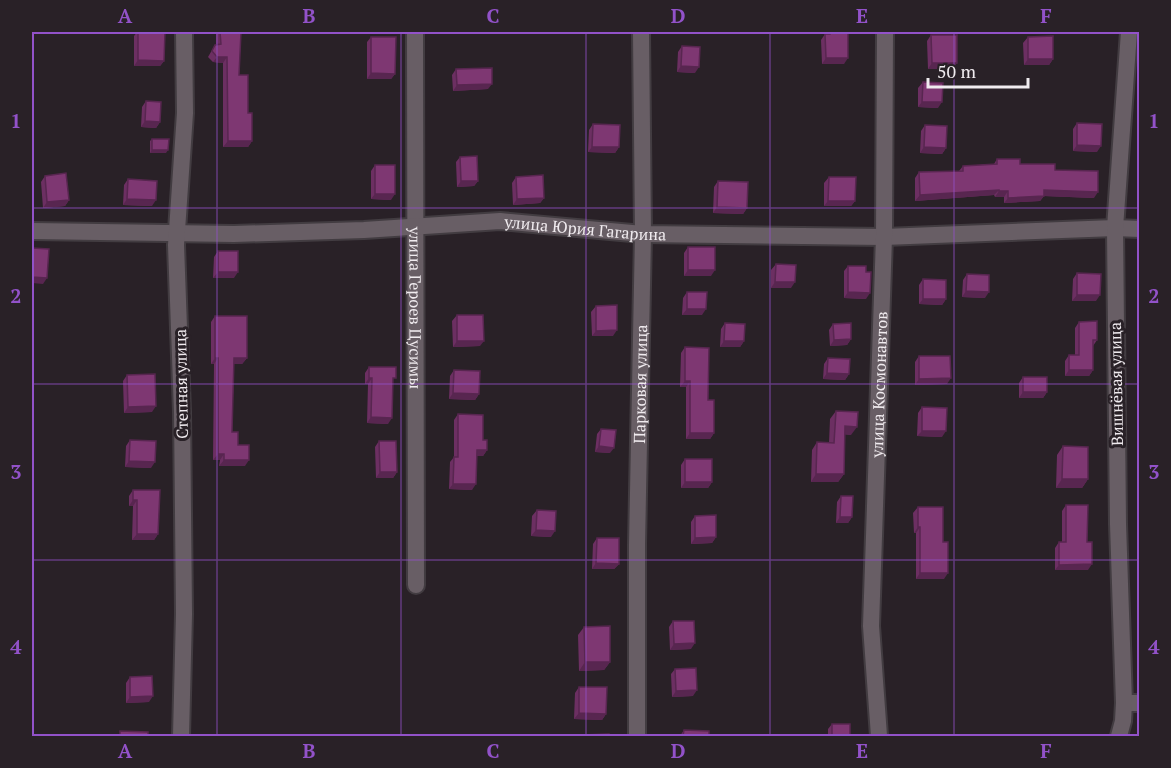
<svg xmlns="http://www.w3.org/2000/svg" width="1171" height="768" viewBox="0 0 1171 768" font-family="'PT Serif',serif">
<style>
.lines{fill:none;stroke-linecap:round;stroke-linejoin:round}
.minor-casing{stroke:#423c41;stroke-width:20}
.minor{stroke:#685e65;stroke-width:16}
.wall{fill:#6c2f62}
.shaded-wall{fill:#582650}
.building{fill:#7e3772;stroke:#582650;stroke-width:1.5}
.grid{fill:none;stroke:#9252c9;stroke-width:1.5;stroke-opacity:0.55}
.labels{text-anchor:middle;stroke-width:6;stroke-linejoin:round;paint-order:stroke}
.street-label{font-size:16px;fill:#f0ebef;stroke:#292127}
.neatline{fill:none;stroke:#9252c9;stroke-width:2}
.grid-label{font-size:20px;text-anchor:middle;font-weight:bold;fill:#9252c9}
</style>
<rect width="100%" height="100%" fill="#292127"/>
<g class="lines">
<g class="minor-casing">
<g id="minor">
<path id="s1" d="M415,32L416,585"/>
<path id="s2" d="M32,231L234,234L364,230L500,221L643,234L884,237L1115,228L1140,229"/>
<path d="M1124,703H1140"/>
<path d="M181,736L184,614L182,412L176,245L185,113L184,32"/>
<path id="s3" d="M637,736V545L643,234L641,32"/>
<path id="s4" d="M879,736L871,626L884,237L885,32"/>
<path d="M1119,736L1123,721L1124,703L1118,524L1115,228L1129,32"/>
</g>
</g>
<use href="#minor" class="minor"/>
</g>
<path class="wall" d="M137,32H165L164,61L160,66H134V36Z
M216,32H241L239,75L248,113L252,141L248,147H223V63L213,62L208,57L215,45H216Z
M826,32H848L844,64H822L821,40L825,34H826Z
M931,35L953,69H928L927,41Z
M371,37L395,74L391,79H367V42Z
M1028,37L1053,59L1049,65H1024L1023,43Z
M682,46L695,73L677,72L678,52Z
M456,69L488,89L453,91L452,75Z
M923,82L938,108L918,107V88Z
M146,101L160,122L156,128L141,127L142,107Z
M1077,123L1097,152L1073,151V129Z
M593,124L619,147L615,153L588,152L589,130Z
M925,125L946,148L942,154L920,153L921,131Z
M152,139L166,153H150V141Z
M460,157L478,181L474,186L457,187L456,162Z
M997,159L1020,164L1055,170L1094,198L1044,196L1040,201L1004,203V197H995L994,195L915,201V178L919,172L959,171L963,166L994,164Z
M375,165L391,200L371,199V171Z
M45,176L69,200L65,206L43,208L41,182Z
M516,177L544,198L540,203L513,205L512,183Z
M829,177L855,201L851,206H824V183Z
M128,179L152,206L123,205L124,185Z
M718,181L747,208L743,214L713,213L714,187Z
M688,247L711,276H684V253Z
M218,251L234,278H213L214,257Z
M776,264L791,288H771V270Z
M848,266L866,299L844,298V271Z
M1077,273L1096,301H1072L1073,279Z
M967,274L985,298L962,297L963,280Z
M923,279L946,299L942,305L919,304V285Z
M687,292L702,315H682L683,298Z
M596,306L613,336H592L591,312Z
M457,315L480,346L453,347L452,321Z
M215,316L247,358L242,364H234L232,432L245,466H219L220,460H213L214,364H211V322Z
M1079,322L1097,340L1093,346V370L1089,376H1065V361L1069,355H1075V328Z
M725,323L744,341L740,347H720L721,329Z
M833,324L851,339L847,345L830,346L829,330Z
M685,347L708,400L714,433L710,439H686V387H680L681,353Z
M919,356L947,384L915,385V362Z
M828,358L849,374L845,380L823,379L824,364Z
M369,367L393,382L388,424L367,423L368,384H365V373Z
M454,370L479,394L475,400L449,399L450,376Z
M127,375L152,412L124,413L123,381Z
M1023,377L1047,392L1043,398H1019V383Z
M922,407L942,437L917,436L918,413Z
M836,411L851,435L844,434V474L838,482H811L812,450L817,442L829,443L830,419Z
M458,414L487,450L483,456H477L472,490L449,489L450,462L454,457V420Z
M601,429L610,453L595,452L597,434Z
M130,440L151,468L125,467L126,446Z
M379,441L397,472L393,478H376L375,447Z
M1063,446L1088,479L1082,488H1056L1057,455Z
M685,459L712,482L708,488H681V465Z
M133,490L158,534L154,540H132L133,506H129V496Z
M841,496L852,517L848,523H836L837,502Z
M1066,505L1087,542L1088,570H1055V548L1059,542H1062V511Z
M918,507L943,542L944,579H916V533H914L913,513Z
M537,510L551,537L531,536L532,516Z
M695,516L716,537L712,543L691,544V522Z
M597,538L619,564L614,569H592L593,544Z
M673,621L691,649L670,650L669,627Z
M584,627L610,662L604,670L579,671L578,635Z
M675,669L693,696L672,697L671,674Z
M130,677L149,702L126,703V683Z
M579,687L606,714L602,720L574,719L575,693Z
M832,724L850,736H828V729Z
M684,730L709,736H680Z"/>
<path class="shaded-wall" d="M217,57H227L223,63L213,62Z
M826,58H848L844,64H822Z
M1028,59H1053L1049,65H1024Z
M138,60L164,61L160,66H134Z
M932,63H957L953,69H928Z
M681,66L699,67L695,73L677,72Z
M371,73L395,74L391,79H367Z
M492,84L488,89L453,91L457,85Z
M922,102H942L938,108L918,107Z
M145,121L160,122L156,128L141,127Z
M228,141H252L248,147H223Z
M1077,145L1101,146L1097,152L1073,151Z
M592,147H619L615,153L588,152Z
M924,147L946,148L942,154L920,153Z
M152,150H168L166,153H150Z
M461,181H478L474,186L457,187Z
M999,190L994,195L915,201L920,195Z
M1044,190L1098,192L1094,198L1044,196L1040,201L1004,203L1008,198Z
M999,191H1008L1004,197H995Z
M375,194H395L391,200L371,199Z
M544,198L540,203L513,205L517,199Z
M127,199L156,200L152,206L123,205Z
M69,200L65,206L43,208L47,202Z
M828,201H855L851,206H824Z
M717,207L747,208L743,214L713,213Z
M688,270H715L711,276H684Z
M218,272H238L234,278H213Z
M32,277L47,278L43,284L32,283Z
M775,282H795L791,288H771Z
M966,291L989,292L985,298L962,297Z
M848,292L870,293L866,299L844,298Z
M1077,295H1100L1096,301H1072Z
M923,299H946L942,305L919,304Z
M687,309H706L702,315H682Z
M617,330L613,336H592L596,331Z
M851,339L847,345L830,346L834,340Z
M457,341H484L480,346L453,347Z
M724,341H744L740,347H720Z
M215,358H218L214,364H211Z
M234,358H247L242,364H230Z
M1069,370H1093L1089,376H1065Z
M827,373L849,374L845,380L823,379Z
M369,378H372L368,384H365Z
M951,378L947,384L915,385L919,379Z
M685,381H690L686,387H680Z
M1023,392H1047L1043,398H1019Z
M453,393L479,394L475,400L449,399Z
M156,406L152,412L124,413L128,407Z
M371,417L392,418L388,424L367,423Z
M845,426L857,427L851,435L839,434Z
M922,431H946L942,437L917,436Z
M690,433H714L710,439H686Z
M599,446L614,448L610,453L595,452Z
M477,450H487L483,456H473Z
M218,454H224L220,460H213Z
M224,460H249L245,466H219Z
M129,461L155,462L151,468L125,467Z
M380,472H397L393,478H376Z
M816,474H844L838,482H811Z
M1062,479H1088L1082,488H1056Z
M685,482H712L708,488H681Z
M453,484H476L472,490L449,489Z
M133,500H137L133,506H129Z
M840,517H852L848,523H836Z
M918,527H920L916,533H914Z
M536,530L555,531L551,537L531,536Z
M137,534H158L154,540H132Z
M716,537L712,543L691,544L695,538Z
M596,563L619,564L614,569H592Z
M1092,564L1088,570H1055L1059,565Z
M920,573H948L944,579H916Z
M695,643L691,649L670,650L674,644Z
M585,662H610L604,670L579,671Z
M697,690L693,696L672,697L676,691Z
M153,696L149,702L126,703L130,697Z
M579,713L606,714L602,720L574,719Z"/>
<path class="building" d="M138,32H165L164,61L138,60Z
M220,32H241L239,75H248V113H252V141H228L227,57H217L212,51L215,45L221,44Z
M830,32H848V58H826L825,34H830Z
M931,35H957V63H932Z
M1053,36V59H1028V37Z
M371,37H396L395,74L371,73Z
M682,46L700,47L699,67L681,66Z
M492,68V84L457,85L456,69Z
M923,82L943,83L942,102H922Z
M146,101L161,102L160,122L145,121Z
M1077,123L1102,124L1101,146L1077,145Z
M593,124L620,125L619,147H592Z
M925,125L947,126L946,148L924,147Z
M152,139H169L168,150H152Z
M477,156L478,181H461L460,157Z
M997,159H1020V164H1055V170L1098,171V192L1044,190V196L1008,198V191H999V190L920,195L919,172L963,171V166L997,164Z
M375,165H395V194H375Z
M66,173L69,200L47,202L45,176Z
M543,175L544,198L517,199L516,177Z
M829,177H856L855,201H828Z
M128,179L157,181L156,200L127,199Z
M718,181L748,182L747,208L717,207Z
M688,247H715V270H688Z
M32,248L49,249L47,278L32,277Z
M218,251H238V272H218Z
M776,264L796,265L795,282H775Z
M848,266H866V272H871L870,293L848,292Z
M1077,273L1101,274L1100,295H1077Z
M967,274L989,275V292L966,291Z
M923,279L946,280V299H923Z
M687,292H707L706,309H687Z
M617,305V330L596,331V306Z
M457,315H483L484,341H457Z
M215,316H247V358H234L232,432H238V445H249V460H224V454H218V358H215Z
M1097,321V340H1093V370H1069V355H1079V322Z
M725,323L745,324L744,341H724Z
M851,323V339L834,340L833,324Z
M685,347L709,348L708,400H714V433H690V381H685Z
M919,356H950L951,378L919,379Z
M828,358L850,359L849,374L827,373Z
M369,367H396V378H393L392,418L371,417L372,378H369Z
M454,370L480,371L479,394L453,393Z
M155,374L156,406L128,407L127,375Z
M1023,377H1047V392H1023Z
M922,407L947,408L946,431H922Z
M836,411L858,412L857,427L845,426L844,474H816L817,442L834,443Z
M458,414L483,415V440H487V450H477L476,484H453L454,457H458Z
M601,429L616,430L614,448L599,446Z
M130,440L156,441L155,462L129,461Z
M379,441H396L397,472H380Z
M1063,446L1088,447V479H1062Z
M685,459H712V482H685Z
M133,490H160L158,534H137V500H133Z
M841,496H853L852,517H840Z
M1066,505H1088L1087,542H1092V564L1059,565V542H1066Z
M918,507H943V542H948V573H920V527H918Z
M537,510L556,511L555,531L536,530Z
M716,515V537L695,538V516Z
M597,538H619V564L596,563Z
M673,621H694L695,643L674,644Z
M610,626V662H585L584,627Z
M696,668L697,690L676,691L675,669Z
M152,676L153,696L130,697V677Z
M579,687H607L606,714L579,713Z
M832,724H850V736H832Z
M684,730L709,731V736H683Z
M120,731L148,732V736H120Z
M609,734V736H584L583,735Z"/>
<path class="grid" d="M217,32V736M401,32V736M586,32V736M770,32V736M954,32V736M32,208H1140M32,384H1140M32,560H1140"/>
<g class="labels">
<g class="street-label">
<text dy="6" stroke="none"><textPath href="#s2" startOffset="554">улица Юрия Гагарина</textPath></text>
<text dy="6" stroke="none"><textPath href="#s1" startOffset="276">улица Героев Цусимы</textPath></text>
<text transform="translate(181 384) rotate(-91)" y="6">Степная улица</text>
<text dy="6" stroke="none"><textPath href="#s3" startOffset="352">Парковая улица</textPath></text>
<text dy="6" stroke="none"><textPath href="#s4" startOffset="352">улица Космонавтов</textPath></text>
<text transform="translate(1116 384) rotate(-91)" y="6">Вишнёвая улица</text>
</g>
</g>
<rect width="1171" height="768" fill="none" stroke="#292127" stroke-width="66"/>
<path d="M928 78v9h100v-9" fill="none" stroke="#f0ebef" stroke-width="3"/>
<text x="937" y="78" font-size="18" fill="#f0ebef" stroke="#292127" stroke-width="4.5" paint-order="stroke">50 m</text>
<rect x="33" y="33" width="1105" height="702" class="neatline"/>
<g class="grid-label">
<text x="125" y="23">A</text>
<text x="309" y="23">B</text>
<text x="493" y="23">C</text>
<text x="678" y="23">D</text>
<text x="862" y="23">E</text>
<text x="1046" y="23">F</text>
<text x="16" y="128">1</text>
<text x="1154" y="128">1</text>
<text x="16" y="303">2</text>
<text x="1154" y="303">2</text>
<text x="16" y="479">3</text>
<text x="1154" y="479">3</text>
<text x="16" y="654">4</text>
<text x="1154" y="654">4</text>
<text x="125" y="758">A</text>
<text x="309" y="758">B</text>
<text x="493" y="758">C</text>
<text x="678" y="758">D</text>
<text x="862" y="758">E</text>
<text x="1046" y="758">F</text>
</g>
</svg>
